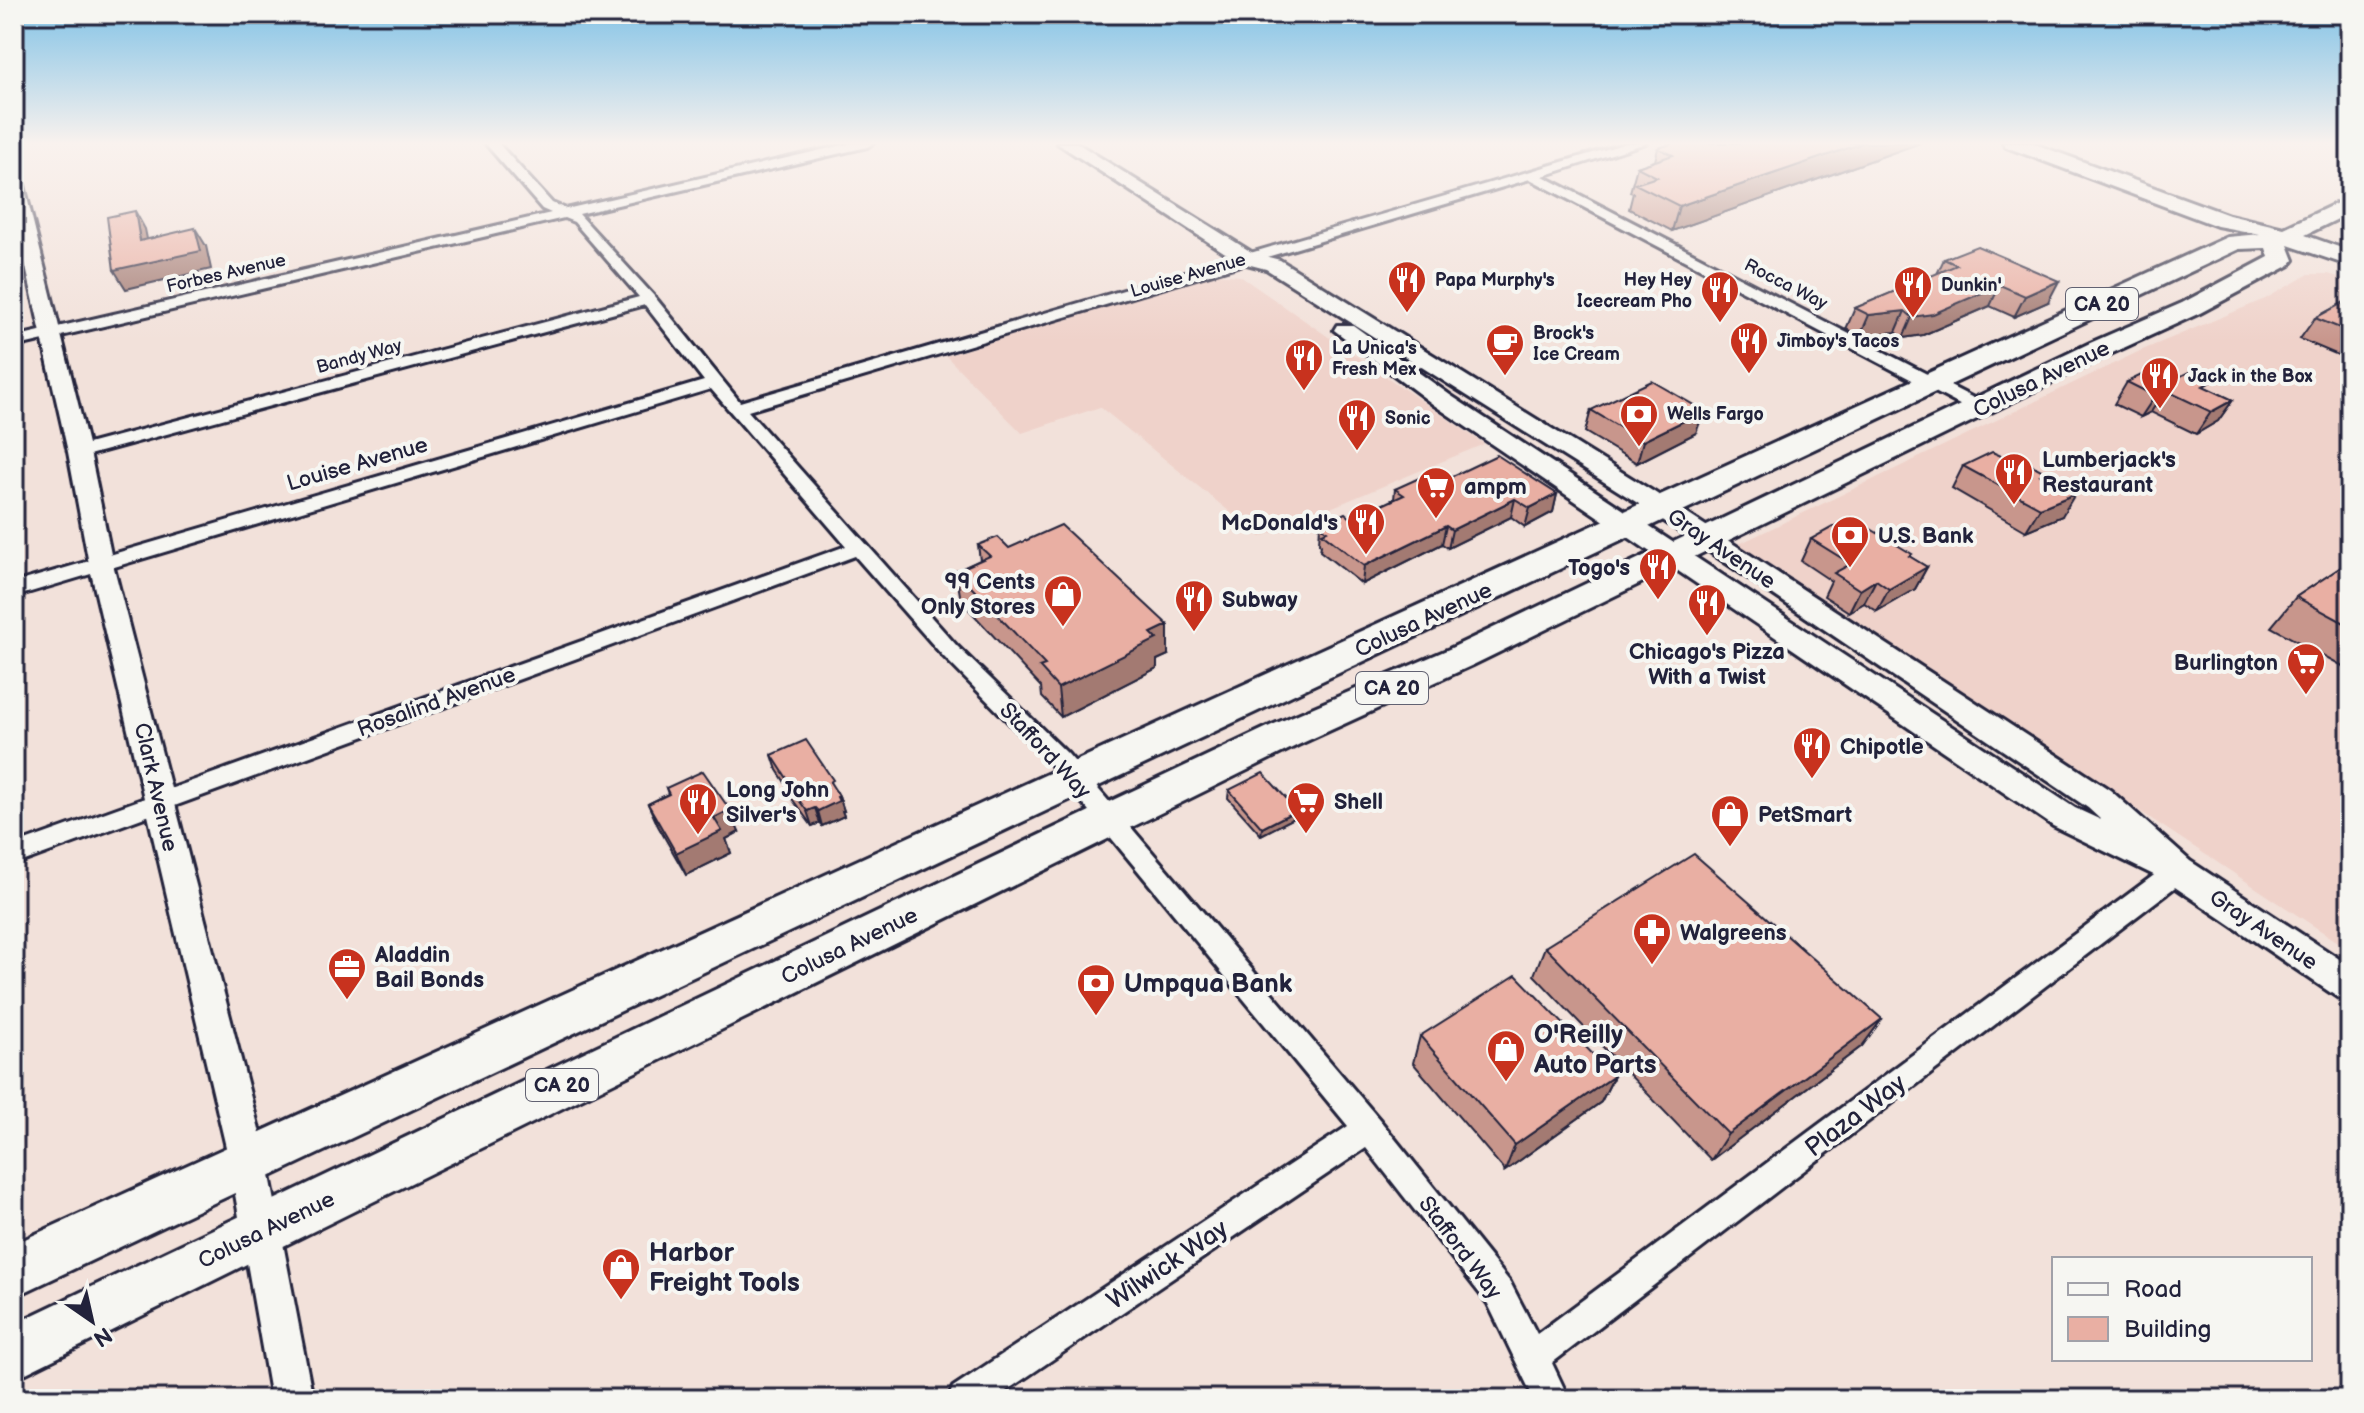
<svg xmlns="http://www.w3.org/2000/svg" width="2364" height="1413" viewBox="0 0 2364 1413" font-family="'Balsamiq Sans',sans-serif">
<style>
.built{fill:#efd2ca}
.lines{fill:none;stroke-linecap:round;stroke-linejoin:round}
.minor-casing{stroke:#22223b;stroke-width:6}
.tertiary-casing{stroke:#22223b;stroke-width:6}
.secondary-casing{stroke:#22223b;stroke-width:6}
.trunk-casing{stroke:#22223b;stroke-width:6}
.minor{fill:#f6f6f2;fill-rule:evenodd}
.tertiary{fill:#f6f6f2;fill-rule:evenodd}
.secondary{fill:#f6f6f2;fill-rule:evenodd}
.trunk{fill:#f6f6f2;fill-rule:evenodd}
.wall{fill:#c8968c;stroke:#22223b;stroke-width:2}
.shaded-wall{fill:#a37a72;stroke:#22223b;stroke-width:2}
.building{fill:#e9afa3;stroke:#22223b;stroke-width:2}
.labels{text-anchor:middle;stroke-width:8;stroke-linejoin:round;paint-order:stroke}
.far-street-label{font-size:18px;fill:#22223b;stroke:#f6f6f2}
.far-poi-label{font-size:18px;font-weight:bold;fill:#22223b;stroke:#f6f6f2;text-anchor:start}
.shield{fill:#f6f6f2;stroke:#626272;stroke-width:2}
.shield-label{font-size:20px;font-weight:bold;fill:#22223b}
.street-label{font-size:22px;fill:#22223b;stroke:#f6f6f2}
.poi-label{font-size:22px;font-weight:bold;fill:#22223b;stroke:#f6f6f2;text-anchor:start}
.near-poi-label{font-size:26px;font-weight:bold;fill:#22223b;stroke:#f6f6f2;text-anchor:start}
.near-street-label{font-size:26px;fill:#22223b;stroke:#f6f6f2}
</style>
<rect width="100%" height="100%" fill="#f2e1da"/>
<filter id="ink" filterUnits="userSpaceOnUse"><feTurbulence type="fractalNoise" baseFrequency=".0125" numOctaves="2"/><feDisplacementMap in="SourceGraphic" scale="16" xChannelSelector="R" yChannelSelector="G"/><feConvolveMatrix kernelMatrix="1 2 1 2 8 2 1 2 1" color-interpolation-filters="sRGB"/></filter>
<g filter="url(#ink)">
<path class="built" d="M1215,274L1240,276L1484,444L1261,537L1100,407L1022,433L946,356Z
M2309,274H2328L2350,280V950L1737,545L2140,351L2265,299Z"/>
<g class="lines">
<g class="minor-casing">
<path id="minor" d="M485,143H498L552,203L566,209L852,143H873L867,147L579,214L654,296L740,402L1627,143H1646L1543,176L1985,404L1988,408L1985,412H1973L1530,179L748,411L957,646L1068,754L1118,812L1379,1119L1510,1282L1537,1334L2169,864L2178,861L2187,864L2190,871L2187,878L1552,1363L1569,1399H1534L1488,1304L1366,1148L994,1399H948L953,1387L1348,1126L1052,766L943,656L855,556L14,865V845L846,546L711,389L14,597V583L704,381L645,305L85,456H73L70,452L73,448L639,297L574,222L564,218L14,347V337L551,213L542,209Z"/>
</g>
<g class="tertiary-casing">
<path id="tertiary" d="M14,172L22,177L90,452L113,564L267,1160L313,1399H271L229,1160L89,564L68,452L14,214Z"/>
</g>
<g class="secondary-casing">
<path id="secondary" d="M1057,143H1077L1253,253L1280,260L1654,492L2110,790L2190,861L2350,966V1002L2337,997L2166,881L2053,826L1434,405L1334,330L1337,325H1353L1450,395L2075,808L2101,820L2088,808L1636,502L1266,269L1239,262Z"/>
</g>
<g class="trunk-casing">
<path id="trunk" d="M2003,143H2032L2229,215L2284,228L2350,197V213L2305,235L2350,251V266L2288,245L2294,260L2290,265L2200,313L2108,355L1473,665L1298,745L14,1379V1324L1096,808L1272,725L1449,649L2090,343L2182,303L2269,257L2266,248L2239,249L14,1297V1244L2227,237L2260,234L2217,226L2006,147Z"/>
</g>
<use href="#minor" class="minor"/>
<use href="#tertiary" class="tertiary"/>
<use href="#secondary" class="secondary"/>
<use href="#trunk" class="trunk"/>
</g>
<path class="wall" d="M1675,143H1920L1672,231L1629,209L1633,193L1630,192L1637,167L1655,161L1658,148Z
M1944,259L2048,302L2014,317L1990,306L1923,335L1903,338L1896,332L1860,336L1846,329L1855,308L1937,274Z
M2350,299V360L2300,339L2315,318Z
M2127,382L2207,388L2233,400L2218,421L2196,434L2151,412L2141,417L2114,404Z
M1591,410L1696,433L1637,463L1585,432Z
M1963,466L2042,476L2062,516L2026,531L1952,488Z
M1438,483L1557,494L1553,512L1525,527L1511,517L1448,548L1442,544L1362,584L1320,551L1321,545L1319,544L1320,525L1352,519L1394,499L1395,489Z
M1811,539L1910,557L1927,567L1915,589L1877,611L1864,603L1849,612L1824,596L1831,581L1801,561Z
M978,545L1009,548L1168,655L1157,660V668L1061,717L1042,697L1041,687L961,601L956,571L980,560Z
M2350,561V670L2271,627L2296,597Z
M772,755L837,792L839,796L844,811H842L844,816L822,826L820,823L812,826L790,796L786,784L777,770Z
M666,788L739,832L726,839L731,853L686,875L658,826L648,804L668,794Z
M1229,790L1296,817L1261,835L1228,798Z
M1545,947L1882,1019L1862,1046L1711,1160L1534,975Z
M1420,1036L1614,1076L1601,1102L1505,1171L1413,1063Z"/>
<path class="shaded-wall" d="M1863,143H1920L1672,231L1679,206Z
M135,211L145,229L151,259L140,241Z
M195,228L206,246L211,269L126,289L114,270Z
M2059,281L2048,302L2014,317L2025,296Z
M2000,285L1990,306L1923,335L1903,338L1912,317Z
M1905,311L1896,332L1860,336L1869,315Z
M2165,390L2151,412L2141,417L2155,396Z
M2233,400L2218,421L2196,434L2211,412Z
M1704,411L1696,433L1637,463L1643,441Z
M1557,494L1553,512L1525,527L1530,508Z
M2075,494L2062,516L2026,531L2040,508Z
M1515,499L1511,517L1448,548L1452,530Z
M1446,526L1442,544L1362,584L1364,566Z
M1927,567L1915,589L1877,611L1889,589Z
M1876,580L1864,603L1849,612L1860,590Z
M1168,625V655L1157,660V668L1061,717L1058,688L1151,633Z
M839,796L844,811H842L844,816L822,826L818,811Z
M815,808L820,823L812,826L807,811Z
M730,810L739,832L726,839L731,853L686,875L676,853L714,818Z
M1297,810L1296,817L1261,835L1262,828Z
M1882,1019L1862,1046L1711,1160L1728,1134Z
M1614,1076L1601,1102L1505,1171L1515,1145Z"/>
<path class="building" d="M1675,143H1863L1679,206L1635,184L1657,177L1637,167L1673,155L1658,148Z
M135,211L140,241L195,228L201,251L114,270L107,217Z
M1977,246L2059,281L2025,296L2000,285L1933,314L1912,317L1905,311L1869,315L1855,308L1957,265L1944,259Z
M2350,299V332L2315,318Z
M2160,366L2181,376L2189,372L2211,382L2203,386L2233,400L2211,412L2165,390L2155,396L2127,382Z
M1652,381L1704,411L1643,441L1591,410Z
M1992,452L2015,462L2021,459L2045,472L2040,475L2075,494L2040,508L1963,466Z
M1497,455L1557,494L1530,508L1515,499L1452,530L1446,526L1364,566L1322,533L1327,531L1320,525L1345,513L1352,519L1404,495L1395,489L1426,475L1438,483Z
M1851,517L1912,554L1909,556L1927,567L1889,589L1876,580L1860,590L1834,573L1851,564L1811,539Z
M1061,525L1168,625L1151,633L1157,639L1058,688L1039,667L1045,665L956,571L990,556L978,545L998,537L1009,548Z
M2350,561V626L2296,597Z
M806,740L833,780L830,782L839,796L837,797L839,801L818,811L815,808L807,811L785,781L788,780L772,755Z
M703,771L730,810L714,818L722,831L676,853L648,804L669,794L666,788Z
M1263,773L1297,810L1262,828L1229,790Z
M1694,854L1882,1019L1728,1134L1545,947Z
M1516,975L1614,1076L1515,1145L1420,1036Z"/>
</g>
<linearGradient id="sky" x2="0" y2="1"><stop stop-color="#81c2e6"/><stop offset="0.42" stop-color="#f9f2ee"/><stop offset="1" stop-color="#f9f2ee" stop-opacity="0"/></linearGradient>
<rect width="2364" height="341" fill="url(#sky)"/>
<defs>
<g id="restaurant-pin" transform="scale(2)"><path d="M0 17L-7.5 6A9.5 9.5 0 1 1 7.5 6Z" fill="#c8321e" stroke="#f6f6f2"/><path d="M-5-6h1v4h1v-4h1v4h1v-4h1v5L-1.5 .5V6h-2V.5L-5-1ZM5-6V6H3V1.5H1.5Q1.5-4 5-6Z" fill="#fff"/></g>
<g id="cafe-pin" transform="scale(2)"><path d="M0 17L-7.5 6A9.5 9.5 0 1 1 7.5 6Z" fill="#c8321e" stroke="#f6f6f2"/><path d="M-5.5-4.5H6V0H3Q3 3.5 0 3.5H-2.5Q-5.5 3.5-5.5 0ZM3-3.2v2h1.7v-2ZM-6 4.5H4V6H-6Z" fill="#fff"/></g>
<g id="bank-pin" transform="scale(2)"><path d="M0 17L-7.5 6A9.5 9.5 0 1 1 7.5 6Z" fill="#c8321e" stroke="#f6f6f2"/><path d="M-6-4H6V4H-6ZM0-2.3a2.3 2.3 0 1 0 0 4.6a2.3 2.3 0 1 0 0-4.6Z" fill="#fff"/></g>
<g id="supermarket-pin" transform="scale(2)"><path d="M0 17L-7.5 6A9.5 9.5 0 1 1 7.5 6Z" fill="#c8321e" stroke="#f6f6f2"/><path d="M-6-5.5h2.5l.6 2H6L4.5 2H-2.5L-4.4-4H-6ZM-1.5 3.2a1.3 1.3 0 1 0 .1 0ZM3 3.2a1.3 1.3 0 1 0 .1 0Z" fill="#fff"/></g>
<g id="shop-pin" transform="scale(2)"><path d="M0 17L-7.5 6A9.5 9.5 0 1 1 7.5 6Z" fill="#c8321e" stroke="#f6f6f2"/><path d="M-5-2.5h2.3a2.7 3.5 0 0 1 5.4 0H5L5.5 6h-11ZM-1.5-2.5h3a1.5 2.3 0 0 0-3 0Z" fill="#fff"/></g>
<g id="pharmacy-pin" transform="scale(2)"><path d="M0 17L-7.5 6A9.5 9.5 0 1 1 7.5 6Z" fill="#c8321e" stroke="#f6f6f2"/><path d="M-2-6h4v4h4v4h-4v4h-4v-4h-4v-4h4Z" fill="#fff"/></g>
<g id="office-pin" transform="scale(2)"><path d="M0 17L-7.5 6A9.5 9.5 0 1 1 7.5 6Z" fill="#c8321e" stroke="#f6f6f2"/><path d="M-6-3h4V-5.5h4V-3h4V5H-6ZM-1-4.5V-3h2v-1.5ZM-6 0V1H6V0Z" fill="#fff"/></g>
</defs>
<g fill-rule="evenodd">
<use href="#restaurant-pin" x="1407" y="280"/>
<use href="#restaurant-pin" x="1913" y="285"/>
<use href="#restaurant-pin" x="1720" y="290"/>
<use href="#restaurant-pin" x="1749" y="341"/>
<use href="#cafe-pin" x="1505" y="343"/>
<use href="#restaurant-pin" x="1304" y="358"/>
<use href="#restaurant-pin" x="2160" y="376"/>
<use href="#bank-pin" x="1639" y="414"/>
<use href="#restaurant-pin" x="1357" y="418"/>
<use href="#restaurant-pin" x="2014" y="472"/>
<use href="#supermarket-pin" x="1436" y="486"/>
<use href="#restaurant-pin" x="1366" y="522"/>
<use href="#bank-pin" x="1850" y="535"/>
<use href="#restaurant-pin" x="1658" y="567"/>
<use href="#shop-pin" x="1063" y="594"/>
<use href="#restaurant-pin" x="1194" y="599"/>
<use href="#restaurant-pin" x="1707" y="603"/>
<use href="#supermarket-pin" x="2306" y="662"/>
<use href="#restaurant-pin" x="1812" y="746"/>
<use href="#supermarket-pin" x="1306" y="801"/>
<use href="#restaurant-pin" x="698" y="802"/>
<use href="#shop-pin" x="1730" y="814"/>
<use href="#pharmacy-pin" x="1652" y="932"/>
<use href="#office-pin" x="347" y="967"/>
<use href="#bank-pin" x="1096" y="983"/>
<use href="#shop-pin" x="1506" y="1049"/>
<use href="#shop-pin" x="621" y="1267"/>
</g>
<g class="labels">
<g class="far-street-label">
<text transform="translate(226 273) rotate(-13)" y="6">Forbes Avenue</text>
<text transform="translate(1188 275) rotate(-16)" y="6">Louise Avenue</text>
<text transform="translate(1786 284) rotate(27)" y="6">Rocca Way</text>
<text transform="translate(359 356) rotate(-15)" y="6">Bandy Way</text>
</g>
<g class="far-poi-label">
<text x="1435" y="286">Papa Murphy's</text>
<text x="1692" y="286" text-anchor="end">Hey Hey<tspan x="1692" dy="21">Icecream Pho</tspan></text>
<text x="1941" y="291">Dunkin'</text>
<text x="1533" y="339">Brock's<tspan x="1533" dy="21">Ice Cream</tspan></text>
<text x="1777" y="347">Jimboy's Tacos</text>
<text x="1332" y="354">La Unica's<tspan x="1332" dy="21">Fresh Mex</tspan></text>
<text x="2188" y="382">Jack in the Box</text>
<text x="1667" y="420">Wells Fargo</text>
<text x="1385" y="424">Sonic</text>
</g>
<g class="shield">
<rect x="2066" y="288" width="72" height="32" rx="6"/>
<rect x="1356" y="672" width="72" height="32" rx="6"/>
<rect x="526" y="1069" width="72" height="32" rx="6"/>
</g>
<g class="shield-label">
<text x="2102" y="311">CA 20</text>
<text x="1392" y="695">CA 20</text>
<text x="562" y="1092">CA 20</text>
</g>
<g class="street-label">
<text transform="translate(2041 378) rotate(-26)" y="8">Colusa Avenue</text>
<text transform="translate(357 463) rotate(-16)" y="8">Louise Avenue</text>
<text transform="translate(1722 548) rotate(34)" y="8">Gray Avenue</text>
<text transform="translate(1423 619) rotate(-25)" y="8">Colusa Avenue</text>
<text transform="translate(436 701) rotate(-20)" y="8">Rosalind Avenue</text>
<text transform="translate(1046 750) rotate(47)" y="8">Stafford Way</text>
<text transform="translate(157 787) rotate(77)" y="8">Clark Avenue</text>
<text transform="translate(2264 929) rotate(34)" y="8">Gray Avenue</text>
<text transform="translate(849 945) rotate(-26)" y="8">Colusa Avenue</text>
<text transform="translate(266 1229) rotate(-26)" y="8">Colusa Avenue</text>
<text transform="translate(1461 1247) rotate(53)" y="8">Stafford Way</text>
</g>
<g class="poi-label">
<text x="2042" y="467">Lumberjack's<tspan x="2042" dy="25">Restaurant</tspan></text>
<text x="1464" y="494">ampm</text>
<text x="1338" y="530" text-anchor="end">McDonald's</text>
<text x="1878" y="543">U.S. Bank</text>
<text x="1630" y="575" text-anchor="end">Togo's</text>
<text x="1035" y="589" text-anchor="end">99 Cents<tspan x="1035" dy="25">Only Stores</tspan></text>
<text x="1222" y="607">Subway</text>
<text x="1707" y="659" text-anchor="middle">Chicago's Pizza<tspan x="1707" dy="25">With a Twist</tspan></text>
<text x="2278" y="670" text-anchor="end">Burlington</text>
<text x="1840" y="754">Chipotle</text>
<text x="726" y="797">Long John<tspan x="726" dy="25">Silver's</tspan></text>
<text x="1334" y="809">Shell</text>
<text x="1758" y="822">PetSmart</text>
<text x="1680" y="940">Walgreens</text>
<text x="375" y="962">Aladdin<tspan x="375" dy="25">Bail Bonds</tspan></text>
</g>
<g class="near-poi-label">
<text x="1124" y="992">Umpqua Bank</text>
<text x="1534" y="1043">O'Reilly<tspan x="1534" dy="30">Auto Parts</tspan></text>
<text x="649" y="1261">Harbor<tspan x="649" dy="30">Freight Tools</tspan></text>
</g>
<g class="near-street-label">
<text transform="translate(1855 1115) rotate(-37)" y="9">Plaza Way</text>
<text transform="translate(1167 1264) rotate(-34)" y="9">Wilwick Way</text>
</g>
</g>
<rect width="2364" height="1413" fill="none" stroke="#f6f6f2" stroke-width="48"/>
<rect x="24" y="24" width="2316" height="1365" fill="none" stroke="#22223b" stroke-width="3" filter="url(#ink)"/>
<rect x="2052" y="1257" width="260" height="104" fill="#f6f6f2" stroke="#a1a1a9" stroke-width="2"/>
<rect x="2068" y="1283" width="40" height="12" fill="#f6f6f2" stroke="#a1a1a9" stroke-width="2"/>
<text x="2124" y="1297" font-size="24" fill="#22223b">Road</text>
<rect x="2068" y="1317" width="40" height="24" fill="#e9afa3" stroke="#a1a1a9" stroke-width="2"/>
<text x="2124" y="1337" font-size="24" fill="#22223b">Building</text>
<g transform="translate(92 1321) rotate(146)" stroke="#f6f6f2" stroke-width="6" paint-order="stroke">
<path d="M0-6L14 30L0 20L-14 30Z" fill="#22223b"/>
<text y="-12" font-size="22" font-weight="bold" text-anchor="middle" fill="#22223b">N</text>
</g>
</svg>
